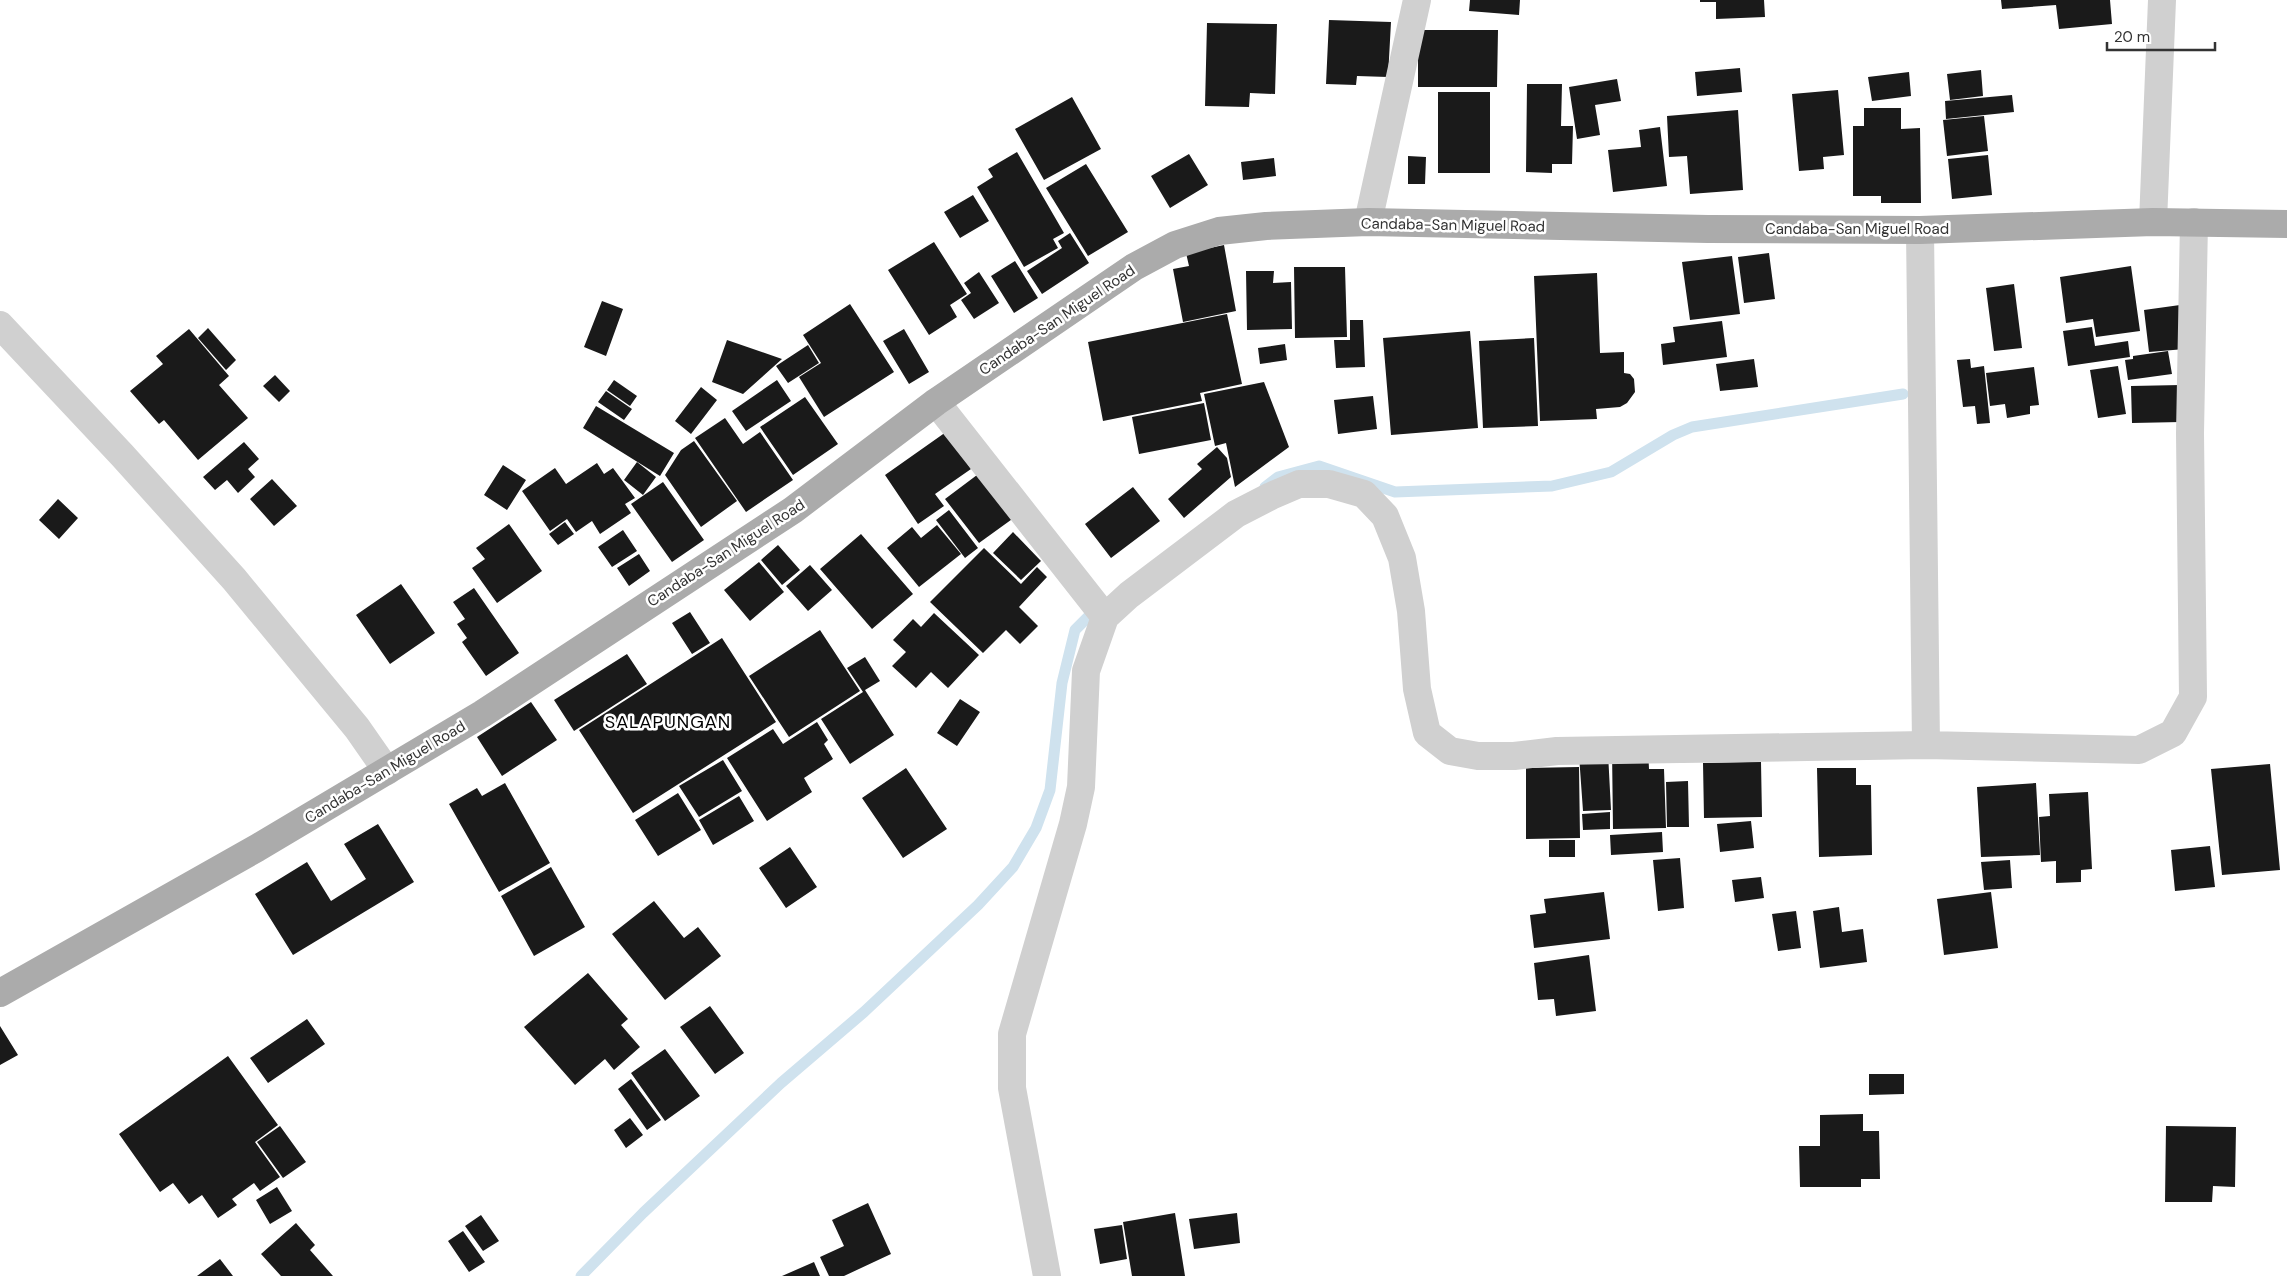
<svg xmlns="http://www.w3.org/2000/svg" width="2287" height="1276" viewBox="0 0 2287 1276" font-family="'DM Sans',sans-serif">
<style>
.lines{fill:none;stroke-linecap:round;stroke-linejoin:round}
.stream{stroke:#cfe2ee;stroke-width:11}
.building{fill:#1a1a1a}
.street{stroke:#d0d0d0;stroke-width:28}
.primary{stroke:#ababab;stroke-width:28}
.labels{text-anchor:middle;stroke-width:5;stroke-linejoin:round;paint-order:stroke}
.street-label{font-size:15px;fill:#333;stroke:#fff}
.quarter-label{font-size:18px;letter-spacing:1px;fill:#000;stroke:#fff}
</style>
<rect width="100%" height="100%" fill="#fff"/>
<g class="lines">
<path class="stream" d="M1265,487L1278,477L1319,466L1395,492L1552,486L1611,472L1673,435L1692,427L1903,394
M581,1276L643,1213L781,1083L864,1012L978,905L1013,867L1036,828L1050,790L1062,683L1075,630L1098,607"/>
</g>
<path class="building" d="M1470,0H1520L1519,15L1469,11Z
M1700,0H1764L1765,17L1716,19V2H1700Z
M2001,0H2110L2112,24L2059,29L2056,5L2002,9Z
M1329,20L1391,22L1388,77L1357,76L1356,85L1326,84Z
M1207,23L1277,24L1275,94L1250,93L1249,107L1205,106Z
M1418,30H1498L1497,87H1418Z
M1740,68L1742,92L1697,96L1695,72Z
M1981,70L1983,96L1950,100L1947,74Z
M1909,72L1911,96L1872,101L1868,77Z
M1617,79L1621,101L1595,105L1600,135L1577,139L1569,87Z
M1527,84H1562L1561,126H1573L1572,164H1552V173L1526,172Z
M1838,90L1844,155L1823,157L1824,169L1799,171L1792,94Z
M1438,92H1490V173H1438Z
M2012,95L2014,112L1946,119L1945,101Z
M1072,97L1101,149L1044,180L1015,129Z
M1864,108H1901V129L1920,128L1921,203H1881V196H1853V126H1864Z
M1738,110L1743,190L1690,194L1687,156L1669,157L1667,116Z
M1984,116L1988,151L1947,156L1943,120Z
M1660,127L1667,186L1613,192L1608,150L1641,147L1639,130Z
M1017,152L1064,233L1053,239L1058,248L1024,267L977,187L993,177L988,169Z
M1189,154L1208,185L1170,208L1151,176Z
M1988,155L1992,195L1952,199L1948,159Z
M1408,156L1426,157L1425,184H1408Z
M1274,158L1276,176L1243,180L1241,162Z
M1086,164L1128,232L1088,256L1046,188Z
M973,195L989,221L960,238L944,212Z
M1070,233L1089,263L1042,294L1027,271L1062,248L1058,241Z
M934,242L967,294L950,305L957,317L929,335L888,270Z
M1224,245L1236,311L1183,322L1173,269L1189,266L1186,253Z
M1769,253L1775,299L1744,303L1738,257Z
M1732,256L1740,314L1690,320L1682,262Z
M1015,261L1038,298L1014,313L991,276Z
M2131,266L2140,331L2096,337L2093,319L2066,323L2060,277Z
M1294,267H1345L1347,337L1295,338Z
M1246,271H1274L1273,283L1291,282L1292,329L1247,330Z
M979,272L999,303L974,319L961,300L971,293L964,283Z
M1597,273L1600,353L1624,352V373L1630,374L1634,379L1635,392L1627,403L1620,407L1596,409L1597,419L1540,421L1534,276Z
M2014,284L2022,348L1994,351L1986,288Z
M602,301L623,309L606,356L584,347Z
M850,304L894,372L824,417L799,377L821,363L803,335Z
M2180,305L2185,349L2149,352L2144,310Z
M1227,314L1242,384L1200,393L1202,401L1103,421L1088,342Z
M1350,320H1363L1365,367L1336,368L1334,340H1350Z
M1722,321L1727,357L1663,365L1661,344L1675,342L1673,327Z
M2092,327L2095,346L2128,341L2130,357L2068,366L2063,331Z
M208,328L236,360L226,370L198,338Z
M189,329L229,376L219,385L248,418L198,460L164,420L159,424L130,391L163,364L156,356Z
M904,329L929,372L909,384L883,341Z
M1470,331L1478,428L1391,435L1383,338Z
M1534,338L1538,426L1483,428L1479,341Z
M727,340L782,359L743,394L712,382Z
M1285,344L1287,360L1260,364L1258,348Z
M808,345L819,363L788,383L776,366Z
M2168,351L2172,374L2128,380L2125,360L2133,359V356Z
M1754,359L1758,387L1720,391L1716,364Z
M1970,359L1971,368L1984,366L1990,423L1977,424L1975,406L1963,407L1957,360Z
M2118,366L2126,414L2098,418L2090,370Z
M2034,367L2039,405L2030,406V414L2007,418L2005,404L1990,406L1986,373Z
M275,375L290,391L279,402L263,386Z
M614,380L637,396L630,406L607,390Z
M777,380L791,401L746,431L732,411Z
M1264,382L1289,447L1235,487L1226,443L1215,446L1204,394Z
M2181,385V422L2132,423L2131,386Z
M701,387L717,400L691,434L675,421Z
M606,391L632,409L624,420L598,402Z
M1373,396L1377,429L1338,434L1334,400Z
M805,397L838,444L793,475L760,427Z
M1204,403L1211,440L1139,454L1132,417Z
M596,406L674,453L660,476L583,428Z
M725,418L743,444L760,432L793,480L746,512L695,438Z
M946,432L971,469L935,494L944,506L918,524L885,475Z
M694,441L737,501L701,527L665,475L681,450Z
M244,442L259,459L248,469L255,477L238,493L227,480L215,490L203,477Z
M1217,447L1227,458L1231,477L1184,518L1168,499L1202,469L1197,464Z
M637,462L656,477L643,495L624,480Z
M597,463L604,474L613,468L635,498L625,504L631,513L600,534L592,521L576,532L567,519L550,531L522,491L555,468L566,484Z
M503,465L526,480L507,510L484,495Z
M981,472L1015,517L979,543L945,499Z
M272,479L297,506L274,526L250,499Z
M663,482L704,540L672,562L631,504Z
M1133,487L1160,521L1111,558L1085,524Z
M58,499L78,518L59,539L39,520Z
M949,510L978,548L965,558L936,520Z
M565,522L574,534L558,545L549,534Z
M509,524L542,571L497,603L472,568L485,559L476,548Z
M937,525L961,554L919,587L887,548L912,527L921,538Z
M623,530L637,551L612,567L598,547Z
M1013,532L1041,561L1021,580L993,553Z
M861,534L913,594L872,629L820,569Z
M778,545L800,570L782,585L761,560Z
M984,548L1021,584L1037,567L1047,577L1019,607L1038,626L1020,644L1006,630L983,653L930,602Z
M639,554L650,571L629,586L617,568Z
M759,562L784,592L750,621L724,590Z
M810,565L832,590L808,611L786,586Z
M401,584L435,633L390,664L356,615Z
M474,588L519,653L486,676L462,642L467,638L457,624L465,619L453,602Z
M690,612L710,643L692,654L672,623Z
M934,613L979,655L948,688L931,672L916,688L892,666L906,652L893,640L913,619L921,627Z
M820,630L860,691L789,737L749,676Z
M722,638L776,722L633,813L579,730Z
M627,654L647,684L574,731L554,700Z
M865,657L880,681L865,690L894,735L850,764L821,719L863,692L847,668Z
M960,699L980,712L957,746L937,733Z
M531,702L557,740L502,776L477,737Z
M817,722L828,740L824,744L833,759L804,778L812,792L767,821L727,758L773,729L783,744Z
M1648,748L1649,769H1664L1666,828L1613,829L1612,749Z
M1608,753L1611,810L1583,811L1579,755Z
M723,760L742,791L699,817L679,786Z
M1761,762L1762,817L1704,818L1703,763Z
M2270,764L2280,870L2222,875L2211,769Z
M1579,767L1580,838L1526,839V768Z
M906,768L947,829L903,858L862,798Z
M1817,768H1856V785H1871L1872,855L1819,857Z
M1688,781L1689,827H1667L1666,782Z
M505,783L550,863L499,892L449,804L477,788L482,796Z
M2036,783L2040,855L1981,857L1977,787Z
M2088,792L2092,869L2081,870V882L2056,883V861L2041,862L2039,817L2050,816L2049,794Z
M678,793L701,830L658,856L635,820Z
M739,796L754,821L713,845L699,820Z
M1610,812V829L1583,830L1582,814Z
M1751,821L1754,848L1720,852L1717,824Z
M378,824L414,882L293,955L255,894L307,862L331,901L366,879L344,844Z
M1662,832L1663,852L1611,855L1610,835Z
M1549,840H1575V857H1549Z
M2210,846L2215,887L2175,891L2171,850Z
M790,847L817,887L786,908L759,868Z
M1680,858L1684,908L1658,911L1653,860Z
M2010,860L2012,888L1984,890L1981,862Z
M551,867L585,927L534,956L501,896Z
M1761,877L1764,898L1735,902L1732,880Z
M1604,892L1610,939L1534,948L1530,915L1546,913L1544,899Z
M1991,892L1998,948L1944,955L1937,899Z
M654,901L684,938L698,927L721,956L665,1000L612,934Z
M1839,907L1842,932L1863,929L1867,962L1820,968L1813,911Z
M1796,911L1801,948L1778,951L1772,914Z
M1589,955L1596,1011L1556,1016L1554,999L1538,1000L1534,963Z
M588,973L628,1019L621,1025L640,1047L614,1070L605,1059L575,1085L524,1027Z
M710,1006L744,1053L715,1074L680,1027Z
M307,1019L325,1044L268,1083L250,1058Z
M0,1026L18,1055L0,1065Z
M665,1049L700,1096L665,1121L631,1073Z
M228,1056L278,1125L255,1142L280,1177L260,1191L254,1183L232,1199L237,1205L218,1218L202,1195L189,1204L173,1183L160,1192L119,1134Z
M1869,1074H1904V1094L1869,1095Z
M631,1079L661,1120L647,1130L618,1089Z
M1863,1114V1131H1879L1880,1179H1861V1187H1800L1799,1146H1820V1115Z
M630,1118L643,1135L626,1148L614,1130Z
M280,1126L306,1162L283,1178L257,1142Z
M2166,1126L2236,1127L2235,1187L2213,1186L2212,1202H2165Z
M277,1187L292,1211L270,1224L256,1200Z
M868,1203L891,1254L844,1276H829L820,1257L844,1246L832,1220Z
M1175,1213L1185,1276H1132L1123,1222Z
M1237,1213L1240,1243L1194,1249L1189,1219Z
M481,1215L499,1241L483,1251L465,1226Z
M296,1223L315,1245L310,1250L333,1276H281L261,1254Z
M1122,1225L1127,1259L1100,1264L1094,1229Z
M463,1231L485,1262L469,1272L448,1241Z
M220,1259L233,1276H197Z
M814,1262L820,1276H782Z"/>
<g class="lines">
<path class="street" d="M1368,222L1417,0
M2153,222L2162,0
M1920,230L1926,745
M0,325L122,455L234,579L357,728L387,771
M936,402L1105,617
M1047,1276L1012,1088V1034L1073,824L1081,787L1086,671L1105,617L1129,595L1236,514L1271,496L1299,484H1329L1364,494L1385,516L1402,558L1411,611L1417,689L1427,733L1450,751L1478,756H1514L1557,751L1926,745L2139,750L2173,733L2193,697L2190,433L2194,222"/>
<path class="primary" d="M0,993L257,848L482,714L793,510L936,402L1134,267L1175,245L1219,231L1266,226L1368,222L1708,229L1920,230L2153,222L2287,224"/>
</g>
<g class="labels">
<g class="street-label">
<text transform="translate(1453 225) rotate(1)" y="5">Candaba-San Miguel Road</text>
<text x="1857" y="234">Candaba-San Miguel Road</text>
<text transform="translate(1057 320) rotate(-34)" y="5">Candaba-San Miguel Road</text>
<text transform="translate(726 553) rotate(-33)" y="5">Candaba-San Miguel Road</text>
<text transform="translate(385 772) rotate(-31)" y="5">Candaba-San Miguel Road</text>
</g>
<g class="quarter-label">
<text x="668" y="728">SALAPUNGAN</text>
</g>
</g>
<path d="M2107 42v8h108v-8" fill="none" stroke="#333333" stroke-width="2.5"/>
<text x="2114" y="42" font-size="15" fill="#333333" stroke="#ffffff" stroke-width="4" paint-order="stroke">20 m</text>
</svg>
